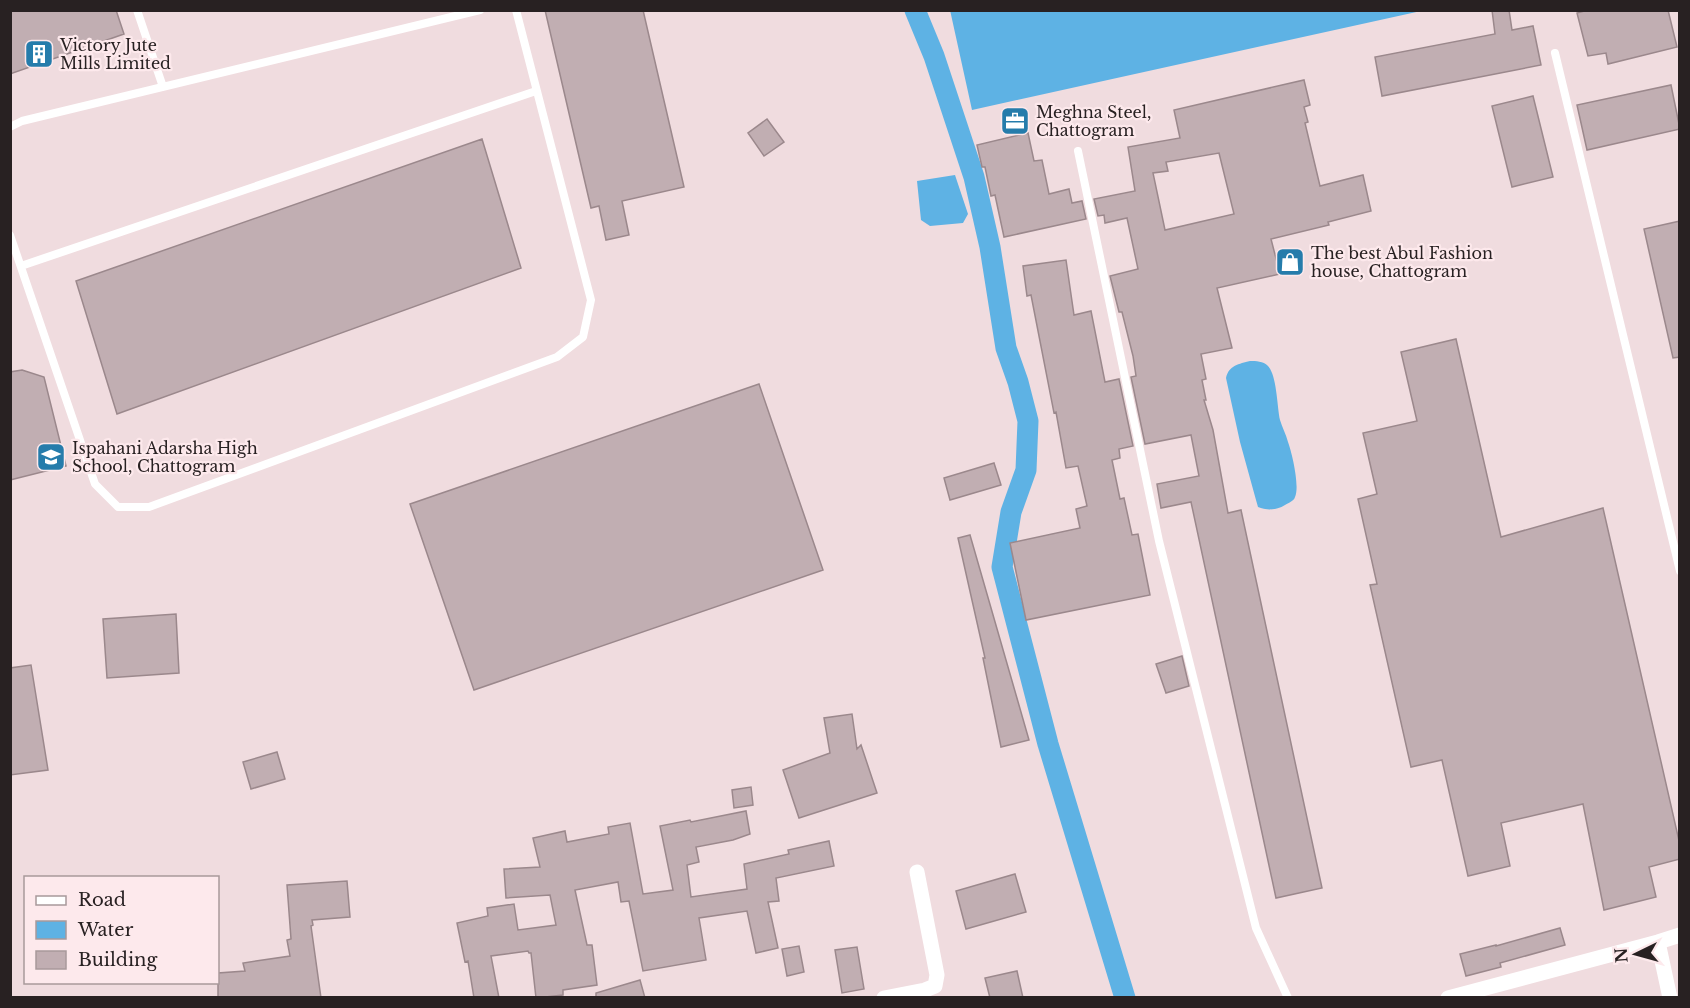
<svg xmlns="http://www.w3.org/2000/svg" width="1690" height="1008" viewBox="0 0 1690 1008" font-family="'Libre Baskerville',serif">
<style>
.water{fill:#5eb2e4}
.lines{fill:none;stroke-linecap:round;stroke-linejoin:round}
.canal{stroke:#5eb2e4;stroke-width:21}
.building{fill:#c1aeb2;stroke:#9b888c;stroke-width:1.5;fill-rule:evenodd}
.service{stroke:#fff;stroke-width:8}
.minor{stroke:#fff;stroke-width:15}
.labels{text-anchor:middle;stroke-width:4.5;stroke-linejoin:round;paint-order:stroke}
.poi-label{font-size:16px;fill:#282122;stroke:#fde9ec;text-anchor:start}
</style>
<rect width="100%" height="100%" fill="#f0dcdf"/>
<path class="water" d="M950,10H1421V11L972,110Z
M955,175L968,214L963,223L930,226L921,220L917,181Z
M1250,361C1256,361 1263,361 1268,366C1277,376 1277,406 1280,420C1282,427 1286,434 1288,442C1292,453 1300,486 1295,497C1294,501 1288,503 1285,505C1277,510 1267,511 1258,507L1256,500L1240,442L1226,378C1229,365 1239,364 1250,361Z"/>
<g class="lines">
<path class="canal" d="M915,10L934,56L974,177L990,247L1006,348L1018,382L1028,421L1026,470L1011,512L1002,567L1048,744L1125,998"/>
</g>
<path class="building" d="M10,10H116L124,34L10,74Z
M545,10H643L684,187L622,201L629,235L606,240L599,206L591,208Z
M1492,10H1509L1512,30L1533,26L1541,65L1382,96L1375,57L1495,34Z
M1588,10H1668L1677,47L1608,64L1606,53L1588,56L1577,13Z
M1304,80L1310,105L1304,107L1308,122L1305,123L1320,186L1363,175L1371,211L1328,222L1329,225L1271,239L1280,274L1217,288L1232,348L1201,354L1206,379L1202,380L1206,400H1204L1213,430L1228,513L1241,510L1322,888L1276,898L1191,502L1161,508L1157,484L1199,476L1191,435L1145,444L1131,377L1136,376L1133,356L1122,312H1119L1110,276L1138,269L1127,218L1105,223L1104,215L1098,216L1094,199L1135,191L1128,147L1180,138L1174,110ZM1219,153L1234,214L1165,230L1153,173L1168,171L1166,162Z
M1671,85L1680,129L1587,150L1577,105Z
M1533,96L1553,177L1512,187L1492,106Z
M767,119L784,142L764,156L748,133Z
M1028,133L1034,161L1042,160L1049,194L1069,189L1072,203L1082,201L1086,219L1004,237L995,195L991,196L985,167H982L977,145Z
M482,139L521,268L117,414L76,281Z
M1680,221V357L1673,358L1644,229Z
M1066,260L1074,315L1091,311L1105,382L1119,379L1133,446L1119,449L1120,458L1112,460L1120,499L1124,498L1132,535L1138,534L1150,595L1026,620L1010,543L1080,528L1076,509L1087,506L1078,466L1066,468L1056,412L1054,413L1031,295L1027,296L1023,266Z
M1456,339L1501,537L1603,508L1680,845V859L1649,867L1656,897L1604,910L1583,804L1501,823L1510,866L1468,876L1442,760L1411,767L1370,585L1377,584L1358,499L1377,494L1363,433L1417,421L1401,352Z
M22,370L44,377L66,466L10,480V372Z
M759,384L823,570L474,690L410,504Z
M994,463L1001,485L950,500L944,478Z
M970,535L1029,740L1001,747L983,658H985L958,538Z
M176,614L179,673L107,678L103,619Z
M1182,656L1189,686L1166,693L1156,664Z
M31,665L48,770L10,775V668Z
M852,714L857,749L861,745L877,793L799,818L783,770L830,753L824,718Z
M277,752L285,779L251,789L243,762Z
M751,787L753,805L734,808L732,790Z
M746,811L750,834L733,840L696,847L699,862L687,865L691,897L747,889L744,864L789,854L788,850L829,841L834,866L776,878L779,901L768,902L778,948L756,953L747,911L699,918L706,960L643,971L629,901L621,902L618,882L575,890L587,945H592L597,985L563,990V995L536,998L531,953H529L528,951L491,956L499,998H474L468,961L465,962L457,923L488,916L487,908L514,904L518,930L556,925L550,895L506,898L504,869L540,867L533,838L565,831L567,842L609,834L608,827L630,823L643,894L673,890L660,826L690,820L691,822Z
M1015,874L1026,912L966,929L956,891Z
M347,881L350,917L312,920L313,925L311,926L321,998H218V973L245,971L243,963L290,956L287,940L291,939L287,885Z
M1560,928L1565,945L1500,963L1501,967L1466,976L1460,954L1496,945V946Z
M799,946L804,972L787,976L782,949Z
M857,947L864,989L842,993L835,950Z
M1017,971L1023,998H990L985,978Z
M640,980L645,998H596V993Z"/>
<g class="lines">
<path class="service" d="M137,10L163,87
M1555,53L1680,571
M10,127L22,121L480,10
M1078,151L1159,541L1256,928L1288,998
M10,235L95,484L118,507H149L557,357L583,337L591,300L516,10
M21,266L536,91"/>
<path class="minor" d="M1658,942L1670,998
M884,998L925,990L935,986L937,975L917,872
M1448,998L1658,942L1680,935"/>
</g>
<defs>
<g id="building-square" transform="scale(1.5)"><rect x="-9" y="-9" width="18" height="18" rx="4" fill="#257cab" stroke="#fde9ec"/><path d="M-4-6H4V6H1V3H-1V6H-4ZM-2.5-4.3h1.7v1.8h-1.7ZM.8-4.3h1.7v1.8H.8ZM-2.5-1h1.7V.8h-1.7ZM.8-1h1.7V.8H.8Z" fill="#fff"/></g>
<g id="office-square" transform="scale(1.5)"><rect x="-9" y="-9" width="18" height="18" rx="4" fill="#257cab" stroke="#fde9ec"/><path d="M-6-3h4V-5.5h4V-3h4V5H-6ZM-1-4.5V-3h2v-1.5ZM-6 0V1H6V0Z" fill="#fff"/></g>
<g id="shop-square" transform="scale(1.5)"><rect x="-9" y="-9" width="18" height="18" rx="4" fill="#257cab" stroke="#fde9ec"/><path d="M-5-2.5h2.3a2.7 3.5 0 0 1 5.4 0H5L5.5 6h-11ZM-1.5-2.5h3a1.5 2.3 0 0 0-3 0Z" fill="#fff"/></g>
<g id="school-square" transform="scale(1.5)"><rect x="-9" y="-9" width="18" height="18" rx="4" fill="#257cab" stroke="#fde9ec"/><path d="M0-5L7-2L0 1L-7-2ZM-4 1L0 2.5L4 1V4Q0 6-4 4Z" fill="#fff"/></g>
</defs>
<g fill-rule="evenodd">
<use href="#building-square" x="39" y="54"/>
<use href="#office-square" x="1015" y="121"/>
<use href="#shop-square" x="1290" y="262"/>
<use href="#school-square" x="51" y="457"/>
</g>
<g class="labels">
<g class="poi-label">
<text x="60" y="51">Victory Jute<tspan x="60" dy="18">Mills Limited</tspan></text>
<text x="1036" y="118">Meghna Steel,<tspan x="1036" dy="18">Chattogram</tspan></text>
<text x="1311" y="259">The best Abul Fashion<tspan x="1311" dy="18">house, Chattogram</tspan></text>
<text x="72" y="454">Ispahani Adarsha High<tspan x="72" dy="18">School, Chattogram</tspan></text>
</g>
</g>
<rect width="1690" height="1008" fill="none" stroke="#282122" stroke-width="24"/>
<rect x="24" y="876" width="195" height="108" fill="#fde9ec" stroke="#a8999b" stroke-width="1.5"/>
<rect x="36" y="896" width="30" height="9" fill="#ffffff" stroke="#a8999b" stroke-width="1.5"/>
<text x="78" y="906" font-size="18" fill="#282122">Road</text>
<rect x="36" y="921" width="30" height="18" fill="#5eb2e4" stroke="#a8999b" stroke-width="1.5"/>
<text x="78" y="936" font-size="18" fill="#282122">Water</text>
<rect x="36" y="951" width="30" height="18" fill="#c1aeb2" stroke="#a8999b" stroke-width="1.5"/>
<text x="78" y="966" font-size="18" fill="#282122">Building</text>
<g transform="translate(1636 954) rotate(265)" stroke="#fde9ec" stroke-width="4.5" paint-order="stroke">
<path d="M0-4.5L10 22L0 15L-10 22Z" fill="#282122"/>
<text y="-9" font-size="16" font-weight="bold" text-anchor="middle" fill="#282122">N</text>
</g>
</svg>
